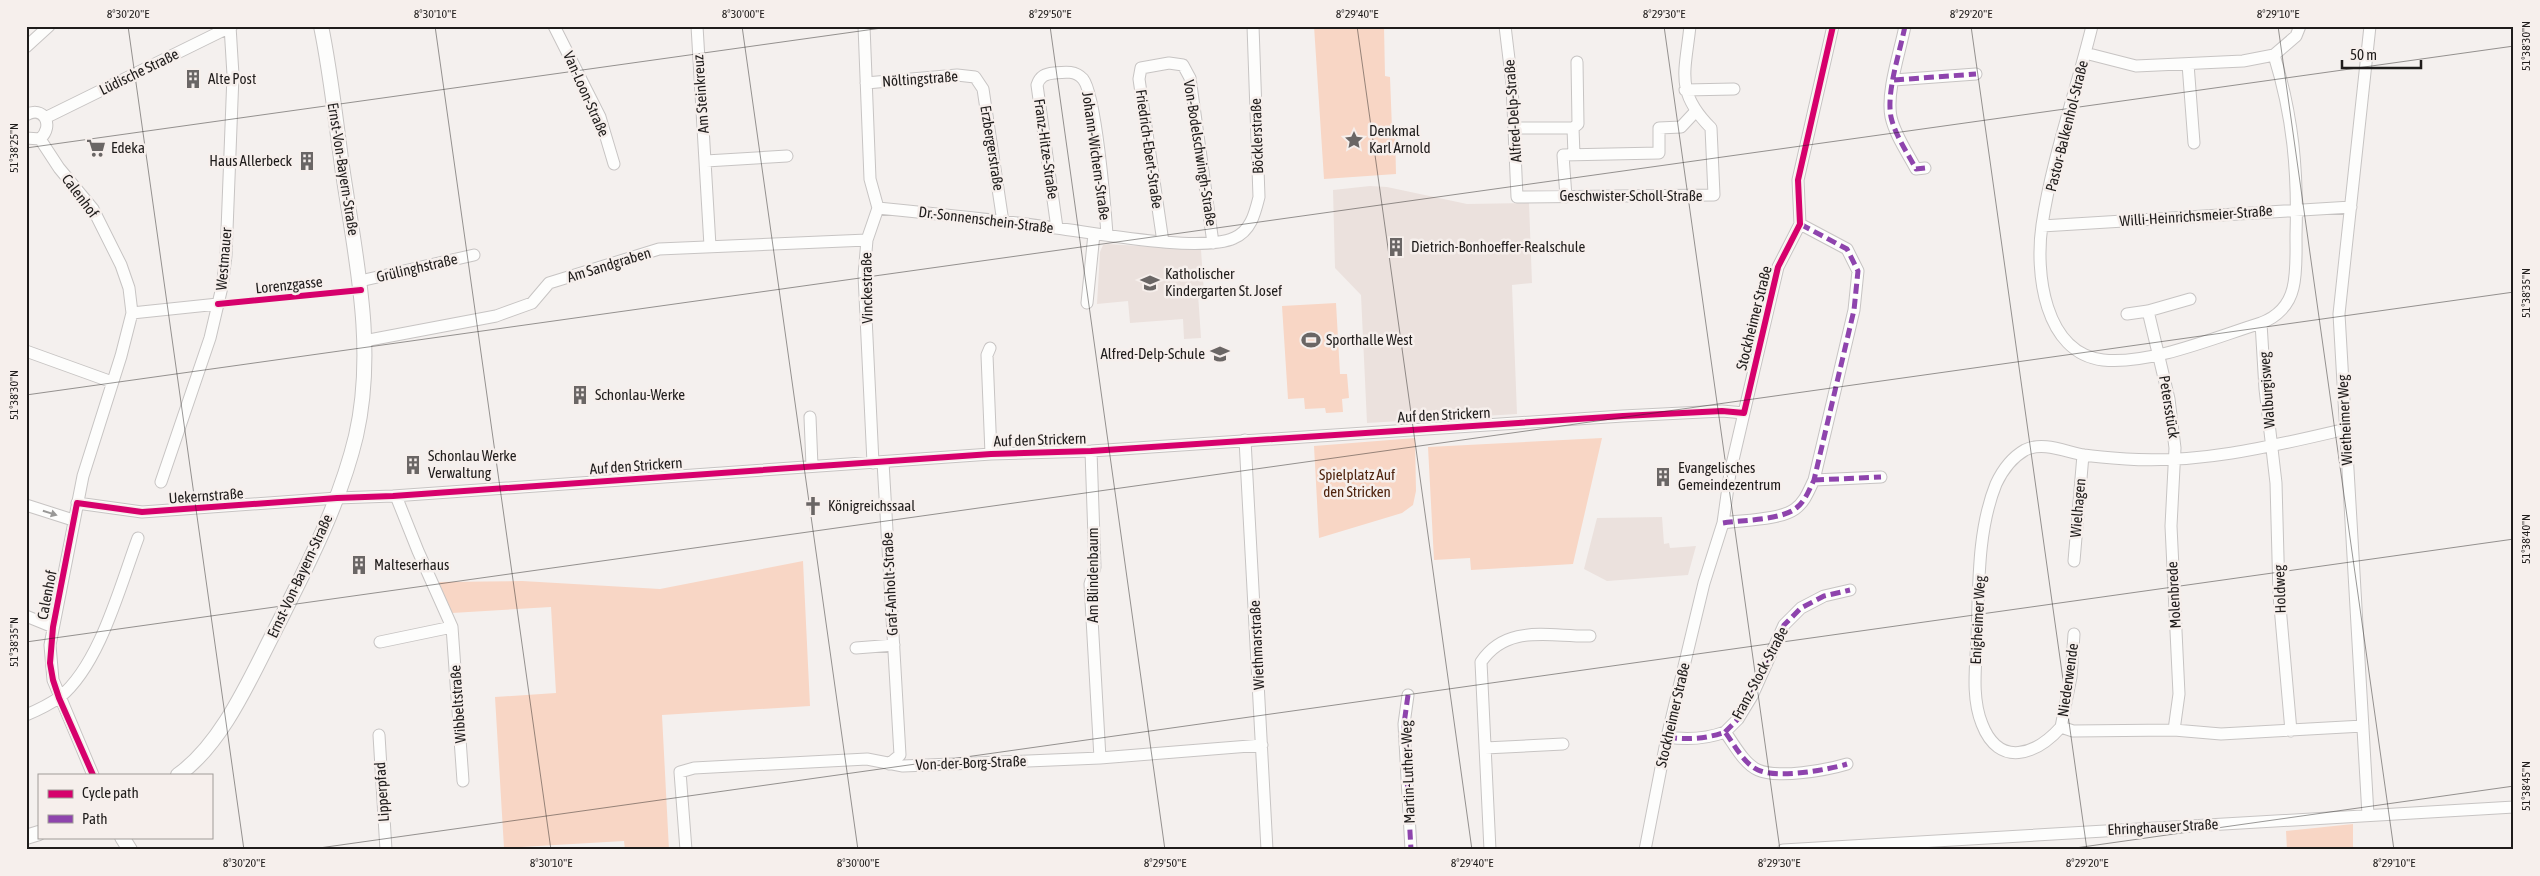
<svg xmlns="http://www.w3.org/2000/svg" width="2540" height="876" viewBox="0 0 2540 876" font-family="'Asap Condensed',sans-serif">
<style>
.built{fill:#ebe1dd}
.green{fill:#f8d6c5}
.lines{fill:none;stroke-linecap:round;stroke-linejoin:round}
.minor-casing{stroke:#c7c4c3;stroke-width:13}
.major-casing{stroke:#c7c4c3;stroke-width:16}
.minor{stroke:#fdfdfc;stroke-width:11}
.major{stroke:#fdfdfc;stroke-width:14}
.quiet{stroke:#8e44ad;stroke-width:5;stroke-dasharray:10 5;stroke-linecap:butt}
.cycleway-casing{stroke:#f6efec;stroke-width:9}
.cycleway{stroke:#d6006c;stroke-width:6}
.oneway{fill:#999897}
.ticks{fill:none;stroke:#1f1c1b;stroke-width:1;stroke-opacity:0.45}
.labels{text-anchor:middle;stroke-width:5;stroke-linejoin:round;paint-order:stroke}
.street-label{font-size:15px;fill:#1f1c1b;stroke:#f6efec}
.poi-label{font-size:15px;fill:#1f1c1b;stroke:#f6efec;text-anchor:start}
.park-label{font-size:15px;fill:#4f240e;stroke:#f6efec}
.neatline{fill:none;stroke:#1f1c1b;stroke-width:2}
.ticks-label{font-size:12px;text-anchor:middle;fill:#1f1c1b}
</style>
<rect width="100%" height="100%" fill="#f4f0ee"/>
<path class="built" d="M1370,186L1387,187L1467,204L1529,203L1532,283L1512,285L1517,414L1367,423L1361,295L1335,268L1333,190Z
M1108,244L1201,250L1204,293L1198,294L1201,338L1184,339L1183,319L1130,323L1128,301L1097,304L1100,252L1103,245Z
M1662,517L1664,544L1669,543L1670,548L1696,546L1688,575L1607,581L1584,569L1597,518Z"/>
<path class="green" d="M1314,26H1384L1385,76L1390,77L1392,129L1395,130L1396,174L1324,179Z
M1336,303L1340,374H1347L1349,398L1342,399L1343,412L1326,413L1325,408L1305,409L1304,398L1288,399L1282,306Z
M1415,438L1416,491L1413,505L1402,513L1319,538L1314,446Z
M1602,438L1573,564L1471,570L1470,558L1434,560L1428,447Z
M803,561L810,706L662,715L669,850H625L624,841L504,848L495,697L556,693L551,607L452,613L438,582L522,581L660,589Z
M2353,824V850H2287L2286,831Z"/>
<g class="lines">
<g class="minor-casing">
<path id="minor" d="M554,26L600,117L614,164
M697,26L710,246
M864,26L870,179L878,208L867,240L864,275L873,463
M1505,26L1512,84L1517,197L1714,195L1711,128C1675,92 1685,73 1690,26
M1905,26C1900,52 1886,92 1891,117C1895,135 1907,152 1916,169L1925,168
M2092,26C2076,92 2052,158 2042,225C2035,272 2044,353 2103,360C2150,365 2216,337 2261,323L2265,389L2276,483L2279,595L2291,731
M26,47L49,26
M2085,53L2136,66L2243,61L2274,55L2296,36L2300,26
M2188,64L2194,143
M1894,80L1976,74
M866,83L957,75L975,77L983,89L1003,222
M1685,90L1734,89
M26,115C43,105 55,125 40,139L26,138
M45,118L232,26
M1515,128H1573
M40,139L59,168L93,209L121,265L129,288L132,313L121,356L83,476L50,645L53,680L93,775
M1574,155L1573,128L1578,124L1577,62
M706,161L787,156
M1566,197L1563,155L1659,153V128L1681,127L1695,112
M878,208C938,214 997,220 1056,228C1096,233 1201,253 1234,238C1251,231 1255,213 1259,197L1253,26
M2042,226L2351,207
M1057,228L1037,85C1040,76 1045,74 1054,73C1064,72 1075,70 1083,79C1096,95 1105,207 1107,234
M1163,242L1139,79L1141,68L1169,63L1183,65L1190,78L1213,243
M360,281L474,255
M1087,303L1094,234
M2148,311L2169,399L2175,448L2171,526L2179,694L2174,730
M132,313L218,304
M2127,314L2148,311L2190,299
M2261,323C2277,317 2289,305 2293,288C2297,272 2296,253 2296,235C2298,172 2293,116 2274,55
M364,341L496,316L532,303L549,283L659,249L867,240
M990,348L987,355L991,454
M26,351L112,382
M810,417L812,466
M2346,429C2273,446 2201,464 2126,459C2112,458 2098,457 2084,455C2066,452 2043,441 2025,450C2011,458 2003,469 1996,484C1977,531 1979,587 1977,637C1976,665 1971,697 1982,724C1999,768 2036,755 2061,727L2073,731L2174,730L2221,734L2363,726
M1245,440L1267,850
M1091,451L1095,567L1090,584L1100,758
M883,462L900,755L889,764
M1814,480L1881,477
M161,482L210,338L222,287L226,256L233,75L230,26
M396,496L418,551L452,627L463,781
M77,503L142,512L337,498L393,496L991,454L1091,451L1623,416L1722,411L1744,413
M26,505L73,520
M1723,523C1742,520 1780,520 1795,509C1805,502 1809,490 1814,480L1854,310L1858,271L1847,249L1800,224
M2074,561L2083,455
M26,616L53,627
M380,642L452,627
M856,648L894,645
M1408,695L1404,724L1411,850
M26,715C38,710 50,704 60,697C100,664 120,586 138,538
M2061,727L2071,677L2074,634
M1725,732L1738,719L1752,696L1784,625L1801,608L1824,596L1850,590
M379,735L386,850
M1667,737C1687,740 1706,739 1725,732C1734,744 1744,764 1758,770C1778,779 1827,770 1847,764
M1485,748L1563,744
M2368,815L2339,314L2370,26
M686,850L680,772L694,768L867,759L903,766L1100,758L1262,745
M1490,850L1481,662C1507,623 1550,637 1590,636
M1645,850L1667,737L1704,583L1723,523L1730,473L1778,267L1800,224L1798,180L1833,26
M1783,850L2514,807"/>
</g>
<g class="major-casing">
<path id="major" d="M178,775C221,745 249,681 272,636C304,572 339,507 356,436C376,349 356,260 343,173C336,124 331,74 321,26
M26,837L39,833
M122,837L130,850"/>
</g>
<use href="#minor" class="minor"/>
<use href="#major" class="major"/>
<path class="quiet" d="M1905,26C1900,52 1886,92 1891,117C1895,135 1907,152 1916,169L1925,168
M1894,80L1976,74
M1814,480L1881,477
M1723,523C1742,520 1780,520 1795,509C1805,502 1809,490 1814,480L1854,310L1858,271L1847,249L1800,224
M1408,695L1404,724L1411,850
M1725,732L1738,719L1752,696L1784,625L1801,608L1824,596L1850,590
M1667,737C1687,740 1706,739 1725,732C1734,744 1744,764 1758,770C1778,779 1827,770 1847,764"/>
<g class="cycleway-casing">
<path id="cycleway" d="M218,304L361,290
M93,775L59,698L53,680L50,663L53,627L77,503L142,512L337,498L393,496L991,454L1091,451L1623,416L1722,411L1744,413L1778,267L1800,224L1798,180L1833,26"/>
</g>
<use href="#cycleway" class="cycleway"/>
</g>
<defs><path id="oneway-solid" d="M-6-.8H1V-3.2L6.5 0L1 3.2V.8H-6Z" transform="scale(1.25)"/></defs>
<use class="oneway" href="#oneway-solid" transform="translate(50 513) rotate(18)"/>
<path class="ticks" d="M128,26L244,850M435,26L551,850M742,26L858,850M1050,26L1165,850M1357,26L1472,850M1664,26L1780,850M1971,26L2087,850M2278,26L2394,850M26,148L896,26M26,395L2514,46M26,642L2514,292M305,850L2514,539M2061,850L2514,786"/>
<defs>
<g id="building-bare" transform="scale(1.5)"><path d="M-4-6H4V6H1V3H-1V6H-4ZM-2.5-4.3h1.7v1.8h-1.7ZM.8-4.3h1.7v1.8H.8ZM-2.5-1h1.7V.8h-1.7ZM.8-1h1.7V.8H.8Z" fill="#6a6665" stroke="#f6efec" stroke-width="2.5" paint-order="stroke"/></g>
<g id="sight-bare" transform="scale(1.5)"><path d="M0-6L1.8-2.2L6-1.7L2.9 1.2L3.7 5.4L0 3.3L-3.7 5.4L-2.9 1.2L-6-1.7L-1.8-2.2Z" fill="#6a6665" stroke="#f6efec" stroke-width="2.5" paint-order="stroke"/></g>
<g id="supermarket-bare" transform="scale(1.5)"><path d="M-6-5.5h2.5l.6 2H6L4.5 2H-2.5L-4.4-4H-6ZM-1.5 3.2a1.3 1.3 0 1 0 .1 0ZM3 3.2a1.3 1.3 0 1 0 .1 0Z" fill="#6a6665" stroke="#f6efec" stroke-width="2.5" paint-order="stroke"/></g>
<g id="school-bare" transform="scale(1.5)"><path d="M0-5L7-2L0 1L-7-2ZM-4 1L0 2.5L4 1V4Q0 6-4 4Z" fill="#6a6665" stroke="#f6efec" stroke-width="2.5" paint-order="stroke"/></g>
<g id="stadium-bare" transform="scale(1.5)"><path d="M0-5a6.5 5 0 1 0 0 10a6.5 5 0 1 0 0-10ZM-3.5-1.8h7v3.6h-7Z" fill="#6a6665" stroke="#f6efec" stroke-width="2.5" paint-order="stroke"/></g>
<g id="church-bare" transform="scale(1.5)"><path d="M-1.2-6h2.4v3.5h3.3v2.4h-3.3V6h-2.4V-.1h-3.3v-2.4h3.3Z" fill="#6a6665" stroke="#f6efec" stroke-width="2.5" paint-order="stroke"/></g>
</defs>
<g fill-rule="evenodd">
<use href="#building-bare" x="193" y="79"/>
<use href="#sight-bare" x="1354" y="140"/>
<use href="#supermarket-bare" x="96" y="148"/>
<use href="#building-bare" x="307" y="161"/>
<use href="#building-bare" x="1396" y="247"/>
<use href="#school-bare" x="1150" y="283"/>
<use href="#stadium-bare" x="1311" y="340"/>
<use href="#school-bare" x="1220" y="354"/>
<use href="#building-bare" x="580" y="395"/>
<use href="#building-bare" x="413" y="465"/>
<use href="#building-bare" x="1663" y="477"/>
<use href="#church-bare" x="813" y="506"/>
<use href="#building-bare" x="359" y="565"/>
</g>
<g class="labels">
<g class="street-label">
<text transform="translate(139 72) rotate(-26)" y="5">Lüdische Straße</text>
<text transform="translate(920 79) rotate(-4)" y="5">Nöltingstraße</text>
<text transform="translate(586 94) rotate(66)" y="5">Van-Loon-Straße</text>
<text transform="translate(701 94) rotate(-94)" y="5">Am Steinkreuz</text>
<text transform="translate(1513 111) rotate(-94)" y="5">Alfred-Delp-Straße</text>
<text transform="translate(2067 126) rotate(-76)" y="5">Pastor-Balkenhol-Straße</text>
<text transform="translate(1257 136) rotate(-92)" y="5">Böcklerstraße</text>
<text transform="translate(992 148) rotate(81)" y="5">Erzbergerstraße</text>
<text transform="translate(1046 149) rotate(82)" y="5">Franz-Hitze-Straße</text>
<text transform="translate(1149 149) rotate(82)" y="5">Friedrich-Ebert-Straße</text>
<text transform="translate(1200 153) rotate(81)" y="5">Von-Bodelschwingh-Straße</text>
<text transform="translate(1096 156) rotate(82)" y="5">Johann-Wichern-Straße</text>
<text transform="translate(343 169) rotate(81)" y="5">Ernst-Von-Bayern-Straße</text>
<text transform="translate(80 196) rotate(53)" y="5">Calenhof</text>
<text x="1631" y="201">Geschwister-Scholl-Straße</text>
<text transform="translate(2196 216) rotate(-4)" y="5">Willi-Heinrichsmeier-Straße</text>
<text transform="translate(986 220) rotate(7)" y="5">Dr.-Sonnenschein-Straße</text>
<text transform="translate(224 259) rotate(-85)" y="5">Westmauer</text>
<text transform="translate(609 265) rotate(-17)" y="5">Am Sandgraben</text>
<text transform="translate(417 268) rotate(-13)" y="5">Grülinghstraße</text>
<text transform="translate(289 285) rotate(-6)" y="5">Lorenzgasse</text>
<text transform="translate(867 288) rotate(-91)" y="5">Vinckestraße</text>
<text transform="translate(1754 318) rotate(-76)" y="5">Stockheimer Straße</text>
<text transform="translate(2267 390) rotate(-94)" y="5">Walburgisweg</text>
<text transform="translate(2169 407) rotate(81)" y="5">Petersstück</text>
<text transform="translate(1444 415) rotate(-3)" y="5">Auf den Strickern</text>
<text transform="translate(2345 420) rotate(-93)" y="5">Wietheimer Weg</text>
<text transform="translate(1040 440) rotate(-2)" y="5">Auf den Strickern</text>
<text transform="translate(636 466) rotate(-4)" y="5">Auf den Strickern</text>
<text transform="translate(206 496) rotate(-4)" y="5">Uekernstraße</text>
<text transform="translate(2078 508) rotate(-85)" y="5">Wielhagen</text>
<text transform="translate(1093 575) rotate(-90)" y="5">Am Blindenbaum</text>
<text transform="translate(300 576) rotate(-65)" y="5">Ernst-Von-Bayern-Straße</text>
<text transform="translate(890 584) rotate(-93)" y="5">Graf-Anholt-Straße</text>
<text transform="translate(2280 589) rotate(-92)" y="5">Holdweg</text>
<text transform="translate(47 595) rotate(-79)" y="5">Calenhof</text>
<text transform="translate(2174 595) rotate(-93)" y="5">Molenbrede</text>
<text transform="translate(1978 620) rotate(-87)" y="5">Enigheimer Weg</text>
<text transform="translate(1257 645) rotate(-93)" y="5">Wiethmarstraße</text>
<text transform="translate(1760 673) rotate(-62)" y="5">Franz-Stock-Straße</text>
<text transform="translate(2068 680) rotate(-82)" y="5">Niederwende</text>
<text transform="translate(458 704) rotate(-94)" y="5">Wibbeltstraße</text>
<text transform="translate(1673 715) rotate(-77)" y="5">Stockheimer Straße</text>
<text transform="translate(971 763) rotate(-2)" y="5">Von-der-Borg-Straße</text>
<text transform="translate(1408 772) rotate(-92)" y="5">Martin-Luther-Weg</text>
<text transform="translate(382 792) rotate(-94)" y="5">Lipperpfad</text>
<text transform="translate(2163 827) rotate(-3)" y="5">Ehringhauser Straße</text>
</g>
<g class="poi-label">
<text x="208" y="84">Alte Post</text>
<text x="1369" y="136">Denkmal<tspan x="1369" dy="17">Karl Arnold</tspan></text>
<text x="111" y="153">Edeka</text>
<text x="292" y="166" text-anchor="end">Haus Allerbeck</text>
<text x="1411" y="252">Dietrich-Bonhoeffer-Realschule</text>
<text x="1165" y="279">Katholischer<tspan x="1165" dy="17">Kindergarten St. Josef</tspan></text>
<text x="1326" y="345">Sporthalle West</text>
<text x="1205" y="359" text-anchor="end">Alfred-Delp-Schule</text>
<text x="595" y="400">Schonlau-Werke</text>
<text x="428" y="461">Schonlau Werke<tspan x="428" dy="17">Verwaltung</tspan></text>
<text x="1678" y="473">Evangelisches<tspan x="1678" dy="17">Gemeindezentrum</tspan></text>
<text x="828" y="511">Königreichssaal</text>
<text x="374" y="570">Malteserhaus</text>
</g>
<g class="park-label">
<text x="1357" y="480">Spielplatz Auf<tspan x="1357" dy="17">den Stricken</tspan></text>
</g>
</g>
<rect width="2540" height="876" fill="none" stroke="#f6efec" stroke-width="55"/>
<rect x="38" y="774" width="175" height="65" fill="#f6efec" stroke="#a09b98"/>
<rect x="48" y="790" width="25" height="8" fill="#d6006c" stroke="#a09b98"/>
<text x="82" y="798" font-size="15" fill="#1f1c1b">Cycle path</text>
<rect x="48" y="815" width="25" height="8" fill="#8e44ad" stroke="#a09b98"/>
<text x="82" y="824" font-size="15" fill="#1f1c1b">Path</text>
<path d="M2342 60v8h79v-8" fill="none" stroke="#1f1c1b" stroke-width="2.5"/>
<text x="2350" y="60" font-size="15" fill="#1f1c1b" stroke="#f6efec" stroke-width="4" paint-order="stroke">50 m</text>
<rect x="28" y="28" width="2484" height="820" class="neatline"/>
<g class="ticks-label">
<text x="128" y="18">8°30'20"E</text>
<text x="435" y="18">8°30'10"E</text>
<text x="743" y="18">8°30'00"E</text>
<text x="1050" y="18">8°29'50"E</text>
<text x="1357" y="18">8°29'40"E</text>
<text x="1664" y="18">8°29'30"E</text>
<text x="1971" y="18">8°29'20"E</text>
<text x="2278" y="18">8°29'10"E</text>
<text transform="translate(2526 46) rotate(-90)" y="4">51°38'30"N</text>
<text transform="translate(14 148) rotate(-90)" y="4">51°38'25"N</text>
<text transform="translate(2526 293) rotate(-90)" y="4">51°38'35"N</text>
<text transform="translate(14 395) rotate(-90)" y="4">51°38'30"N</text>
<text transform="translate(2526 539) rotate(-90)" y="4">51°38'40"N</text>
<text transform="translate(14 642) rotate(-90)" y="4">51°38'35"N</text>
<text transform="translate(2526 786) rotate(-90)" y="4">51°38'45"N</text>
<text x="244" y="867">8°30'20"E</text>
<text x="551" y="867">8°30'10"E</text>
<text x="858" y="867">8°30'00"E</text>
<text x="1165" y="867">8°29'50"E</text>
<text x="1472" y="867">8°29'40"E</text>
<text x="1779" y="867">8°29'30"E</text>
<text x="2087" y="867">8°29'20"E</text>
<text x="2394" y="867">8°29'10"E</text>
</g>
</svg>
